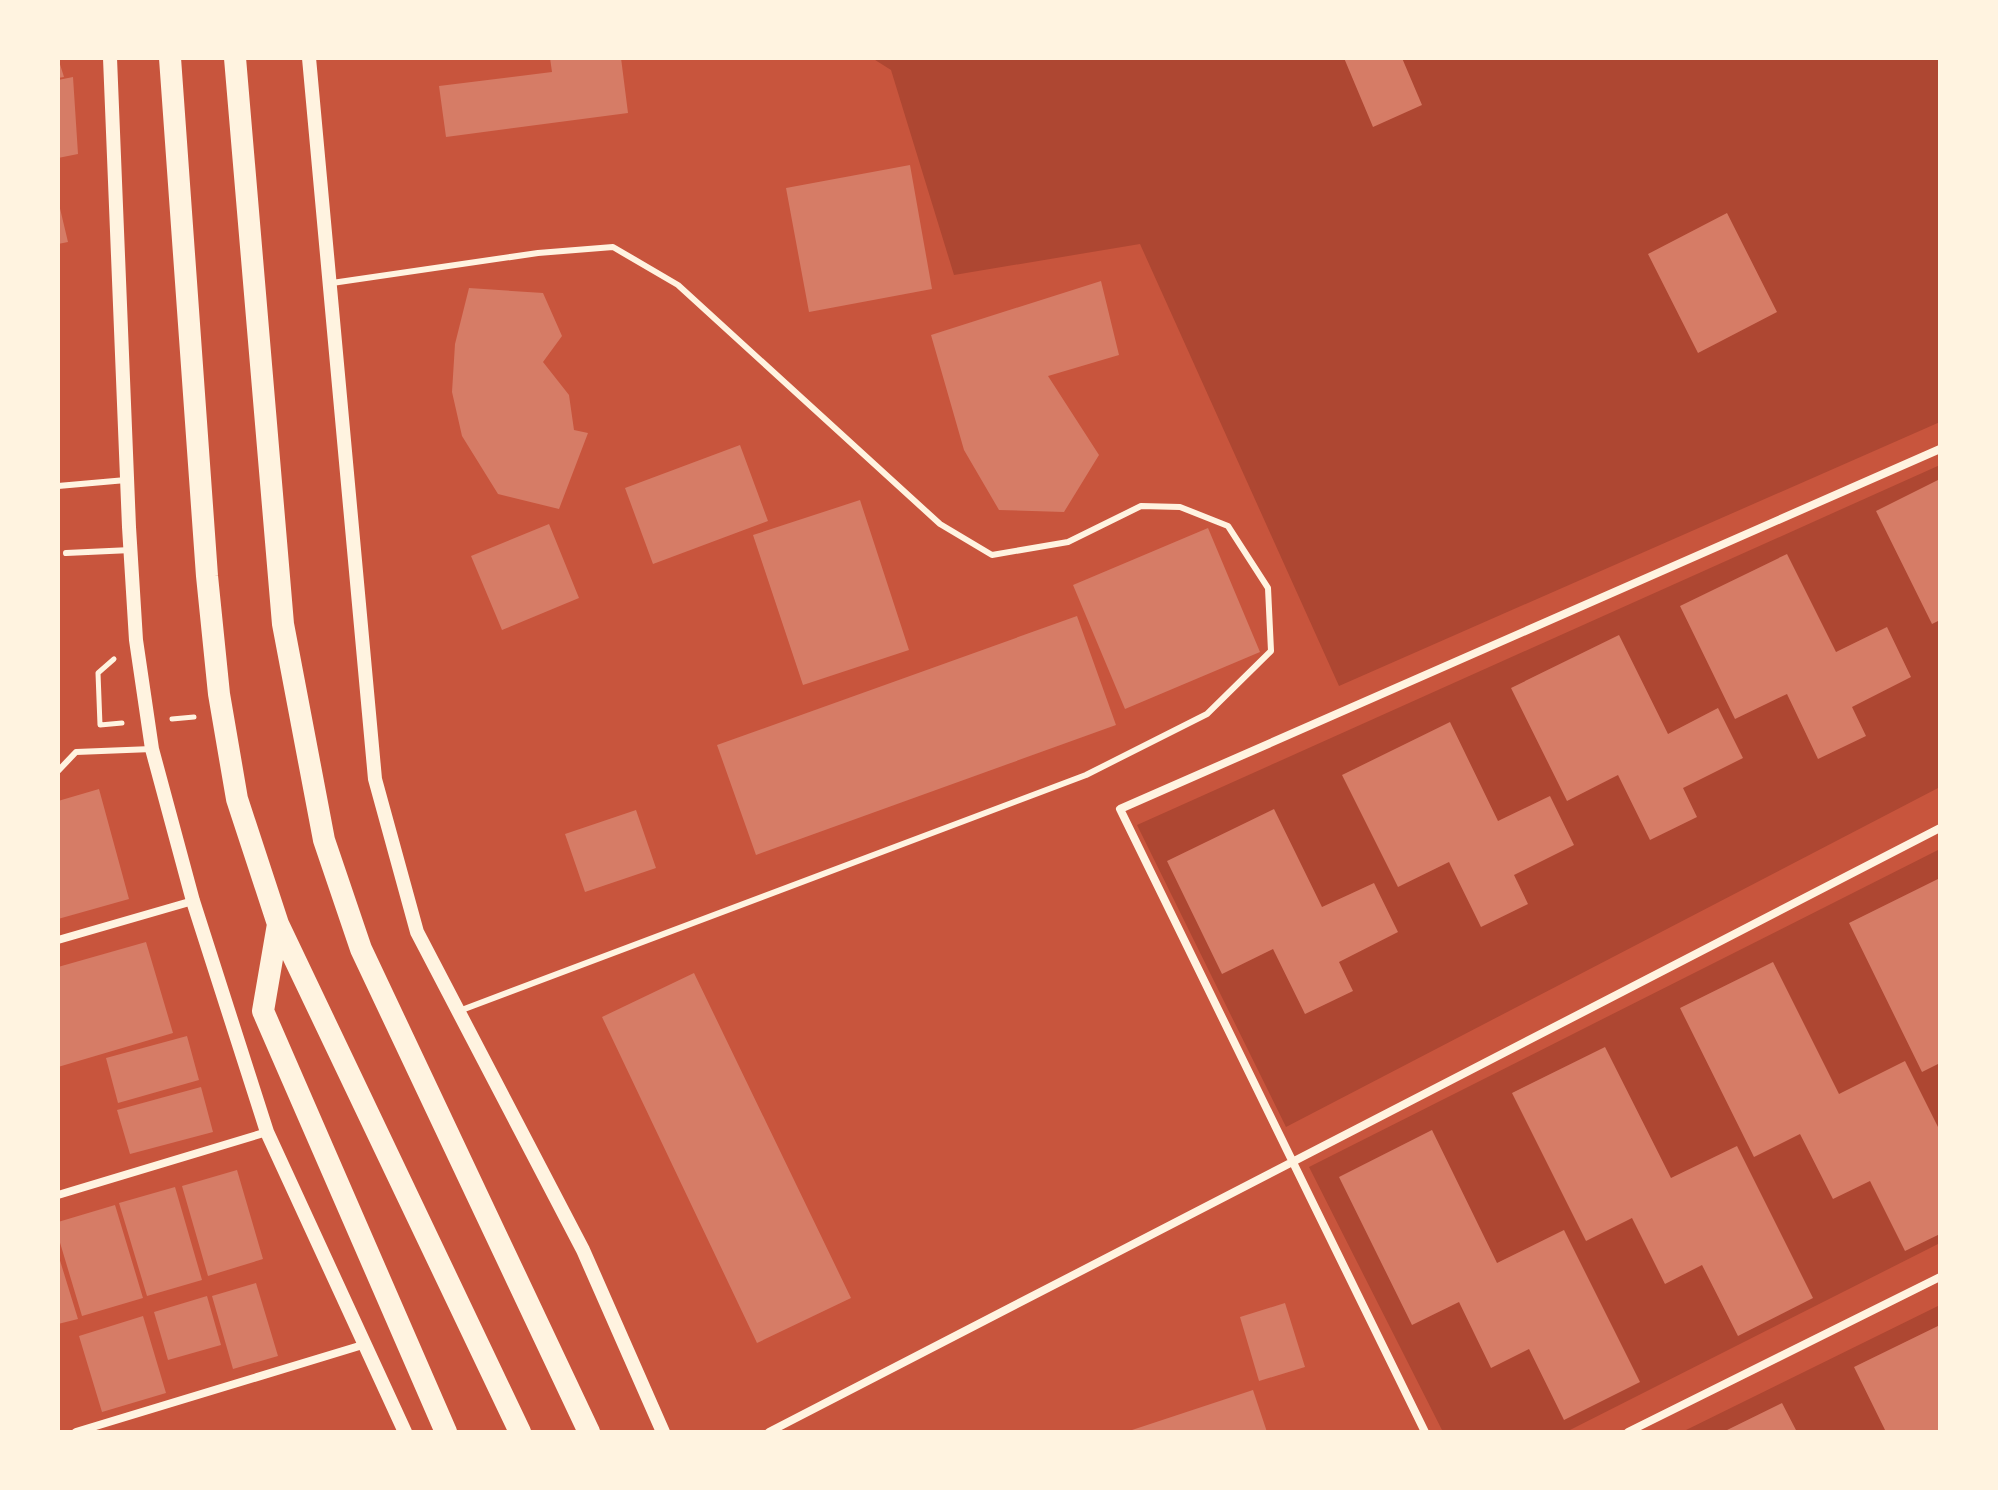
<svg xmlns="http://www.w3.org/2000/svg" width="1998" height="1490" viewBox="0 0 1998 1490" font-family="Mulish,sans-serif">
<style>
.green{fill:#ae4732}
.building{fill:#d67c66}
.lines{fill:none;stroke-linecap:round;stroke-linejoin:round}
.path{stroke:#fff3e0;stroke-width:5}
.service{stroke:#fff3e0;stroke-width:6}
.minor{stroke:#fff3e0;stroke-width:8}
.tertiary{stroke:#fff3e0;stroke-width:14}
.trunk{stroke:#fff3e0;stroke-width:22}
</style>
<rect width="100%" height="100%" fill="#c8553d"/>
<path class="green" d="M872,58H1940V422L1339,686L1140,244L954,275L891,70Z
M1940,465V787L1286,1127L1137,825Z
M1940,849V1243L1566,1432H1443L1309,1167Z
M1940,1305V1432H1682Z"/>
<path class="building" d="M58,58L64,77L58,78Z
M550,58H621L628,113L446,137L439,86L552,72Z
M1344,58H1402L1422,105L1373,127Z
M73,77L78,154L58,158V80Z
M910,165L932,289L809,312L786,188Z
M58,200L68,242L58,244Z
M1727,213L1777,312L1698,353L1648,254Z
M1101,281L1119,355L1048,376L1099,455L1064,512L999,510L964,450L931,335Z
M469,288L543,293L562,336L543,362L569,395L574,430L588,433L559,509L498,494L462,436L452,392L455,344Z
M740,445L768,521L653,564L625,488Z
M1940,479V620L1932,624L1876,511Z
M860,500L909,650L803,685L753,535Z
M549,524L579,598L502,630L471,556Z
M1208,528L1260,652L1125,709L1073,585Z
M1787,554L1836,652L1887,627L1911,677L1852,707L1866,736L1818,759L1787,694L1735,719L1680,606Z
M1077,616L1116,725L756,855L717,745Z
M1619,635L1668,734L1718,708L1743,758L1683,788L1697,817L1650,840L1618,775L1567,801L1511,688Z
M1450,722L1498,821L1550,796L1574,845L1514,875L1528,904L1481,927L1449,862L1398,887L1342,775Z
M99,789L129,899L58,919V801Z
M1274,809L1322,907L1374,883L1398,932L1339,962L1353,991L1305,1014L1273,949L1222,974L1167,861Z
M636,810L656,868L585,892L565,834Z
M1940,878V1063L1922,1072L1849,923Z
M146,942L173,1033L58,1067V967Z
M1773,962L1839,1094L1905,1061L1940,1131V1234L1905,1251L1870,1181L1833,1199L1800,1134L1754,1157L1680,1008Z
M694,973L851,1298L757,1343L602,1017Z
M187,1036L199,1080L118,1103L106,1058Z
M1605,1047L1671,1178L1737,1146L1813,1298L1738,1336L1702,1265L1665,1284L1632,1218L1586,1241L1512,1093Z
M201,1087L213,1132L130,1154L117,1110Z
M1432,1130L1497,1263L1564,1230L1640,1382L1564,1420L1529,1349L1491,1368L1459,1302L1412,1325L1339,1177Z
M237,1170L263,1259L208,1276L182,1186Z
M175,1187L202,1280L147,1296L119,1203Z
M115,1205L143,1298L82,1316L58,1236V1222Z
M58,1254L78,1319L58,1324Z
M256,1283L278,1356L233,1369L212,1296Z
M207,1296L221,1345L168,1360L154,1312Z
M1285,1303L1305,1367L1259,1381L1240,1317Z
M143,1316L166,1393L102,1412L79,1336Z
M1940,1325V1432H1886L1854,1367Z
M1253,1390L1267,1432H1129V1431Z
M1782,1403L1797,1432H1723Z"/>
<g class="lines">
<path class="path" d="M114,659L98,673L100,725L122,723
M172,719L194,717"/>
<path class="service" d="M332,283L538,253L613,247L678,285L940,524L992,555L1068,542L1141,506L1180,507L1228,526L1268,588L1271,651L1207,714L1086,775L459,1011
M58,486L126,480
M66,553L131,550
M58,771L76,752L152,749"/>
<path class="minor" d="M58,940L193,901
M58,1195L267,1132
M76,1432L366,1344
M769,1432L1940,828
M1425,1432L1120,809L1940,449
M1628,1432L1940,1277"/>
<path class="tertiary" d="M110,58L129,527L136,640L152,749L193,901L267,1132L405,1432
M309,58L375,779L417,932L583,1250L663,1432"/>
<path class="trunk" d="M170,58L207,576L219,694L237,799L278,924L520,1432
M235,58L283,624L324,840L361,949L589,1432
M278,924L263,1011L446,1432"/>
</g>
<rect width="1998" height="1490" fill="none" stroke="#fff3e0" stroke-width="120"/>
</svg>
